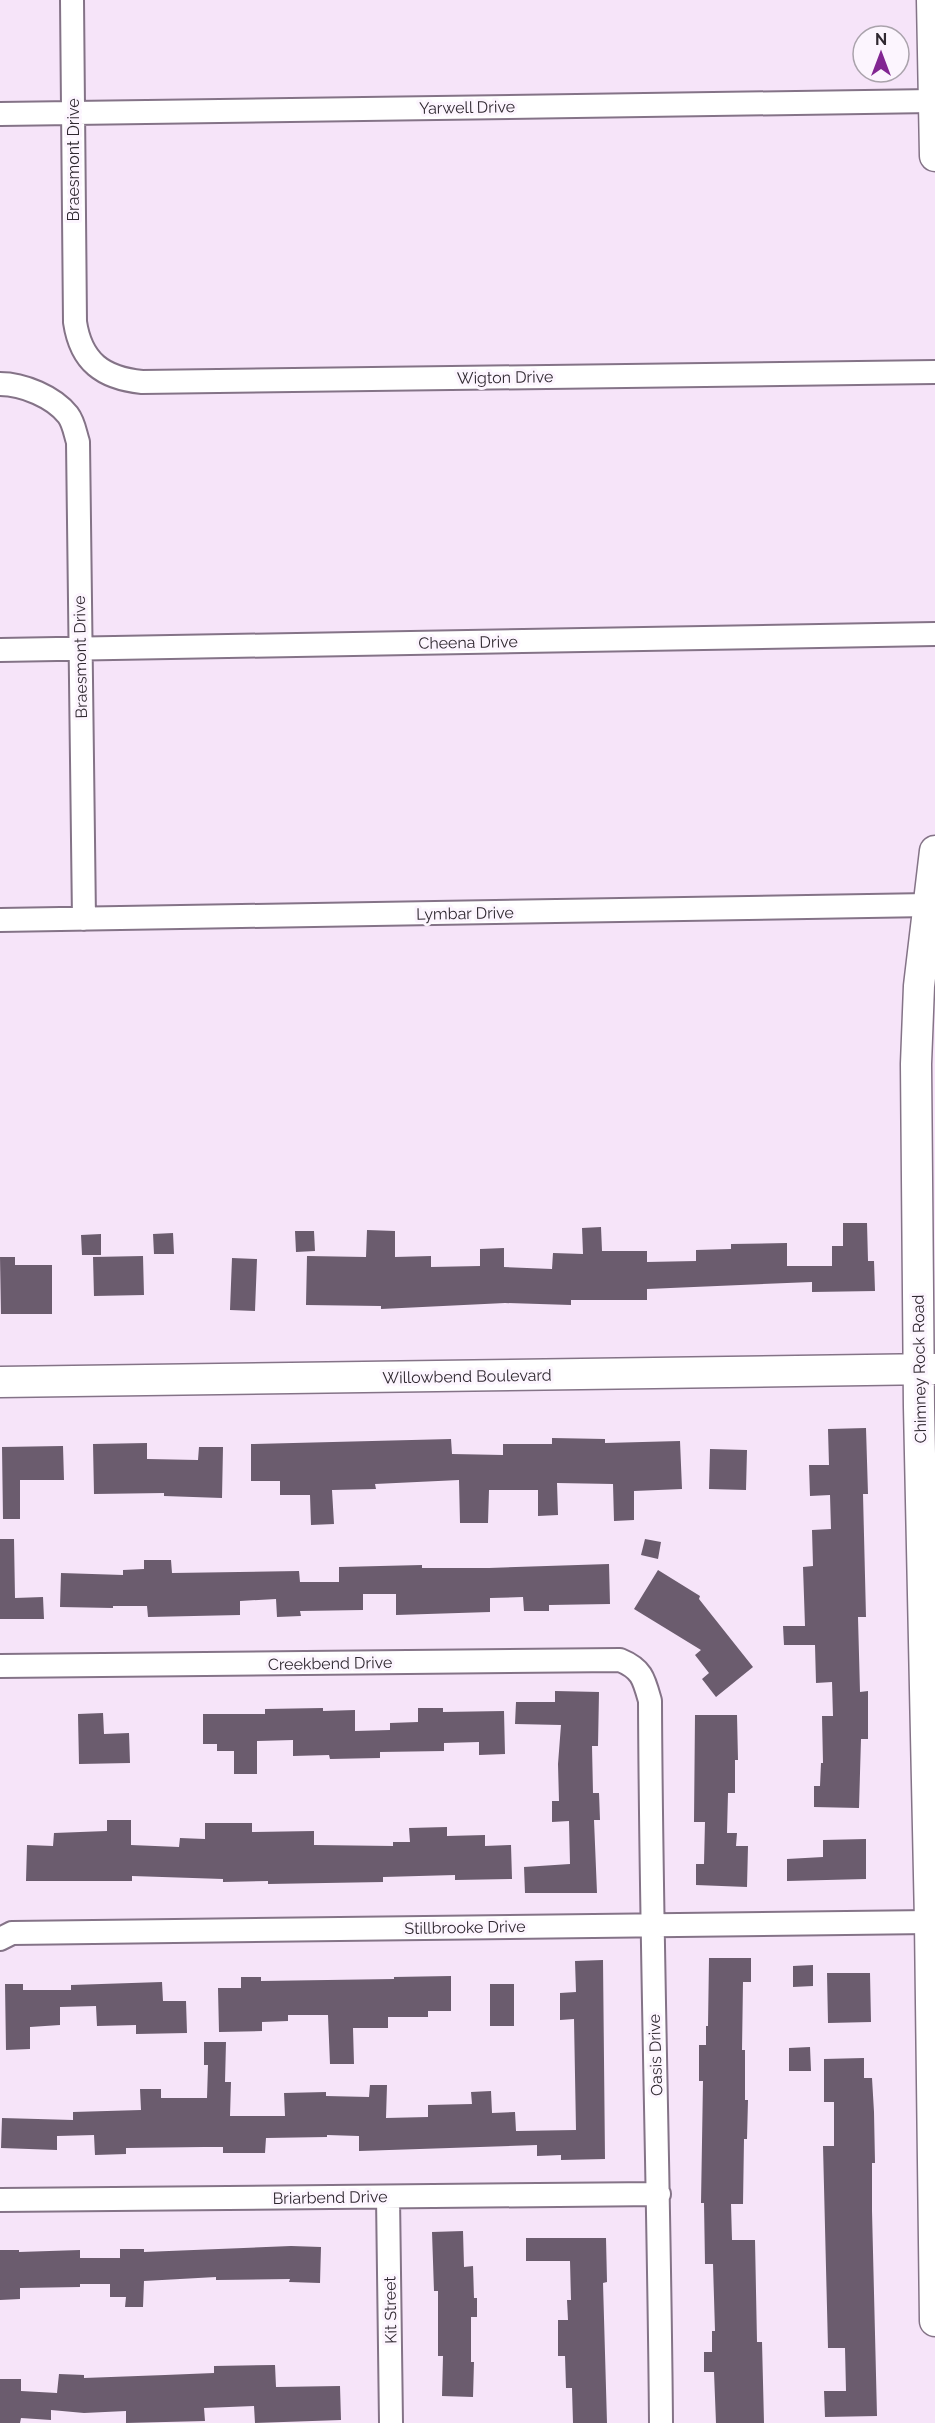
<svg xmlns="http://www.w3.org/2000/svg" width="935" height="2423" viewBox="0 0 935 2423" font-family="Raleway,sans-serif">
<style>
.building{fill:#6b5c6e}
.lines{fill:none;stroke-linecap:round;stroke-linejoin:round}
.minor-casing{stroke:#847387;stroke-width:26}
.major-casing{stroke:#847387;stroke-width:33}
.minor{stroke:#fff;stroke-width:22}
.major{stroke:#fff;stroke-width:30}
.labels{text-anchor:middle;stroke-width:6;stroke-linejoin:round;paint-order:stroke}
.street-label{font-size:16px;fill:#302931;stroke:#fcf5fe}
</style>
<rect width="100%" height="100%" fill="#f6e4f9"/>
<path class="building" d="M843,1223H867L868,1261H874L875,1291L812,1292V1282L647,1289V1300H571V1305L505,1303L381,1309V1306L306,1305L307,1256L366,1257L367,1230L395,1231V1257L431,1256V1267L480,1266V1249L504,1248V1267L552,1269L553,1253L583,1254L582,1228L601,1227L602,1251H647V1262L696,1261V1250L731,1249V1244L787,1243V1266H832V1246H843Z
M295,1231H314L315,1251L296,1252Z
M173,1233L174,1254H154L153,1234Z
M101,1234V1255H82L81,1235Z
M143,1256L144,1295L94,1296L93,1257Z
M0,1257H15V1265H52V1314H1Z
M232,1258L257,1259L255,1311L230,1310Z
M866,1428L868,1494H863L866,1617H858L860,1692L868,1691V1739H861L859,1808L814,1807V1786H820L821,1763H823L822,1716H833L832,1682L816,1683L815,1645H784L783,1626H805L803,1567L813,1566L812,1530L831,1529L830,1495L810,1496L809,1465H829L828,1429Z
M552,1438L605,1439V1443L680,1441L682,1489L634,1491V1520L614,1521L613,1484L557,1483L558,1515L538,1516V1490H489L488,1523H460L459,1480L375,1484L376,1489L332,1490L334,1524L311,1525L310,1495H280V1481H251V1444L451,1439L452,1454L503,1455V1444H552Z
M147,1443V1459L198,1460L199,1447H223L222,1498L164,1496V1493L94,1494L93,1444Z
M63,1446L64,1480H20V1519H3L2,1447Z
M710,1449L747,1450L746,1490L709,1489Z
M0,1539H14L15,1598L43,1597L44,1619H0Z
M645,1539L661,1542L658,1559L641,1555Z
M144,1560H171L172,1573L299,1571L300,1582H339V1567L422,1565V1568H489L609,1564L610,1604L549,1605V1611H524L523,1597L490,1598V1612L396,1615V1594H363V1610L300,1611L301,1616L277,1617L276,1599L240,1601V1615L148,1617L147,1606H113V1608L60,1607L61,1573L123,1575V1570L144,1569Z
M658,1570L700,1596L699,1599L753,1667L716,1697L702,1679L709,1673L695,1655L701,1650L634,1609Z
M555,1691L599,1692L598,1746H592L593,1793H599L600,1820H594L597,1893H525L524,1867L570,1864L569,1821L552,1822V1801H559L558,1764L561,1725L515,1724L516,1702H555Z
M323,1708V1711L355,1710V1731L390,1730V1723L418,1722V1708H443V1712L504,1711L505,1754L479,1755V1742L444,1743V1751L380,1752V1758L330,1759L329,1755L293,1756V1740L257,1741V1774H234V1751H217V1744H203V1714H265V1709Z
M103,1713L104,1734L129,1733L130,1763L79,1764L78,1714Z
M695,1715H737L738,1760H735V1793H728L727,1833H737L736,1846H748L747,1887L696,1885V1864H704L705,1822H694Z
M107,1820H131V1845L179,1847L180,1838L205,1839V1823H252V1832L314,1831V1845L393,1846V1842H410L409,1828L447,1827V1836L485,1835V1846L511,1845L512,1879L455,1880V1875L383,1877V1882L268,1884V1881L223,1882V1879L132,1876V1881H26L27,1845L53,1846L54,1833L107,1831Z
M866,1839V1879L787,1881V1859L823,1857V1840Z
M709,1958H751V1982H743L742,2050H745V2100H748L747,2139H744L743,2204H731L732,2240H755L757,2342H762L764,2423H716L714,2372H704V2352H712V2331H715L713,2264H705L704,2203H701L703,2081H699V2045H706V2026H708Z
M603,1960L605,2159L561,2160V2155L537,2156V2145L359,2151V2136L327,2135V2137L266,2138L265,2153H223V2147H204L126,2148V2154L95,2155L94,2135L57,2136V2150L1,2148L2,2118L73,2120V2112L141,2110L140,2089H161V2098H207L208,2065H204V2042H226L225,2082H231L230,2116H285L284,2093L326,2092V2096L369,2097L370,2085H387L386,2118L428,2117V2105L472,2104L471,2092L491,2091L492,2113L515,2112L516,2131L576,2130L574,2019L560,2020V1993L576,1992L575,1961Z
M813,1965V1986L793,1987V1966Z
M827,1973H870L871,2022L828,2023Z
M451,1976V2011H428V2017H388V2028H353L354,2064H330L328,2015H288V2021L262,2022V2031L219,2032L218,1988H241V1977H261V1981L394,1979V1977Z
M162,1982L163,2001H186L187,2033L136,2034V2025L97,2026L96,2006L60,2007V2025L30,2027V2049L6,2050L5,1984H23V1990H71V1985Z
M490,1984H514V2026H490Z
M810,2047L811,2071H789V2048Z
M864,2058V2078H872L874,2112L875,2163H872V2211L877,2416L825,2417L824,2391H846L845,2348H828L823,2146H834V2102H824V2059Z
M463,2231L464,2267L473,2266L474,2298H477V2317H471V2362H474L473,2397L442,2396L443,2356H438V2291H434L432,2232Z
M526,2238H606L607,2282L603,2283L607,2423H573L572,2388H566L565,2356H558V2320H568L567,2300H571L570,2261H526Z
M291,2246L321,2247L320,2283L289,2282L290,2279L216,2280V2277L144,2281L143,2307H125L126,2297H110V2284H80V2287L20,2288V2299L0,2300V2250H19V2252L80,2250V2258H120V2249H144V2252Z
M275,2365L276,2387L340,2386L341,2420L255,2423L254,2406L204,2408L205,2421L126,2423V2411L84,2413L51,2410V2420L21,2418L20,2423H0V2379H21V2391L57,2393L59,2374L84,2375V2378L165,2375L214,2373V2366Z"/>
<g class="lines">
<g class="minor-casing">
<path id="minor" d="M72,0L75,322C81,362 103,378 142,382L935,372
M0,114L933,101
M0,384C23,384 54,397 68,415C74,423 75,433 78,442L84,919
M0,650L935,634
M0,920L929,905
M0,1666L620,1660C642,1669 644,1679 650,1701C651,1942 659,2182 661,2423
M0,1939L12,1933L930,1922
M388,2197L391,2423
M0,2200L659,2194"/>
</g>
<g class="major-casing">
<path id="major" d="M932,0L935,156
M935,851L919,986L916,1064L919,1407L930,1922L935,2321
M0,1382L935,1369"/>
</g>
<use href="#minor" class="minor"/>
<use href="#major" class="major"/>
</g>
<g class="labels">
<g class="street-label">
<text transform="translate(467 107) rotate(-1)" y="6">Yarwell Drive</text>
<text transform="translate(73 160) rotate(-90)" y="6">Braesmont Drive</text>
<text transform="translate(505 377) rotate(-1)" y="6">Wigton Drive</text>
<text transform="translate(468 642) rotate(-1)" y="6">Cheena Drive</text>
<text transform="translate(80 657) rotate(-91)" y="6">Braesmont Drive</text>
<text transform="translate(465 913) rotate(-1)" y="6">Lymbar Drive</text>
<text transform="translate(919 1369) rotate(-91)" y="6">Chimney Rock Road</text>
<text transform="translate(467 1376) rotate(-1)" y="6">Willowbend Boulevard</text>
<text transform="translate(330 1663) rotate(-1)" y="6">Creekbend Drive</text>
<text transform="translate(465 1927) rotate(-1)" y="6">Stillbrooke Drive</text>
<text transform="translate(655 2055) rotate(-92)" y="6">Oasis Drive</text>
<text transform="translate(330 2197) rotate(-1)" y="6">Briarbend Drive</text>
<text transform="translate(390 2310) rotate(-91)" y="6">Kit Street</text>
</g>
</g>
<g transform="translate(881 54)"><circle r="28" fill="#fcf5fe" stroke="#aaa3ac" stroke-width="1.5"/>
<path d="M0-4.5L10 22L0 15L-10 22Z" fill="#822692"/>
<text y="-9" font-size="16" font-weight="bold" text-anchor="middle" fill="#302931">N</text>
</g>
</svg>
